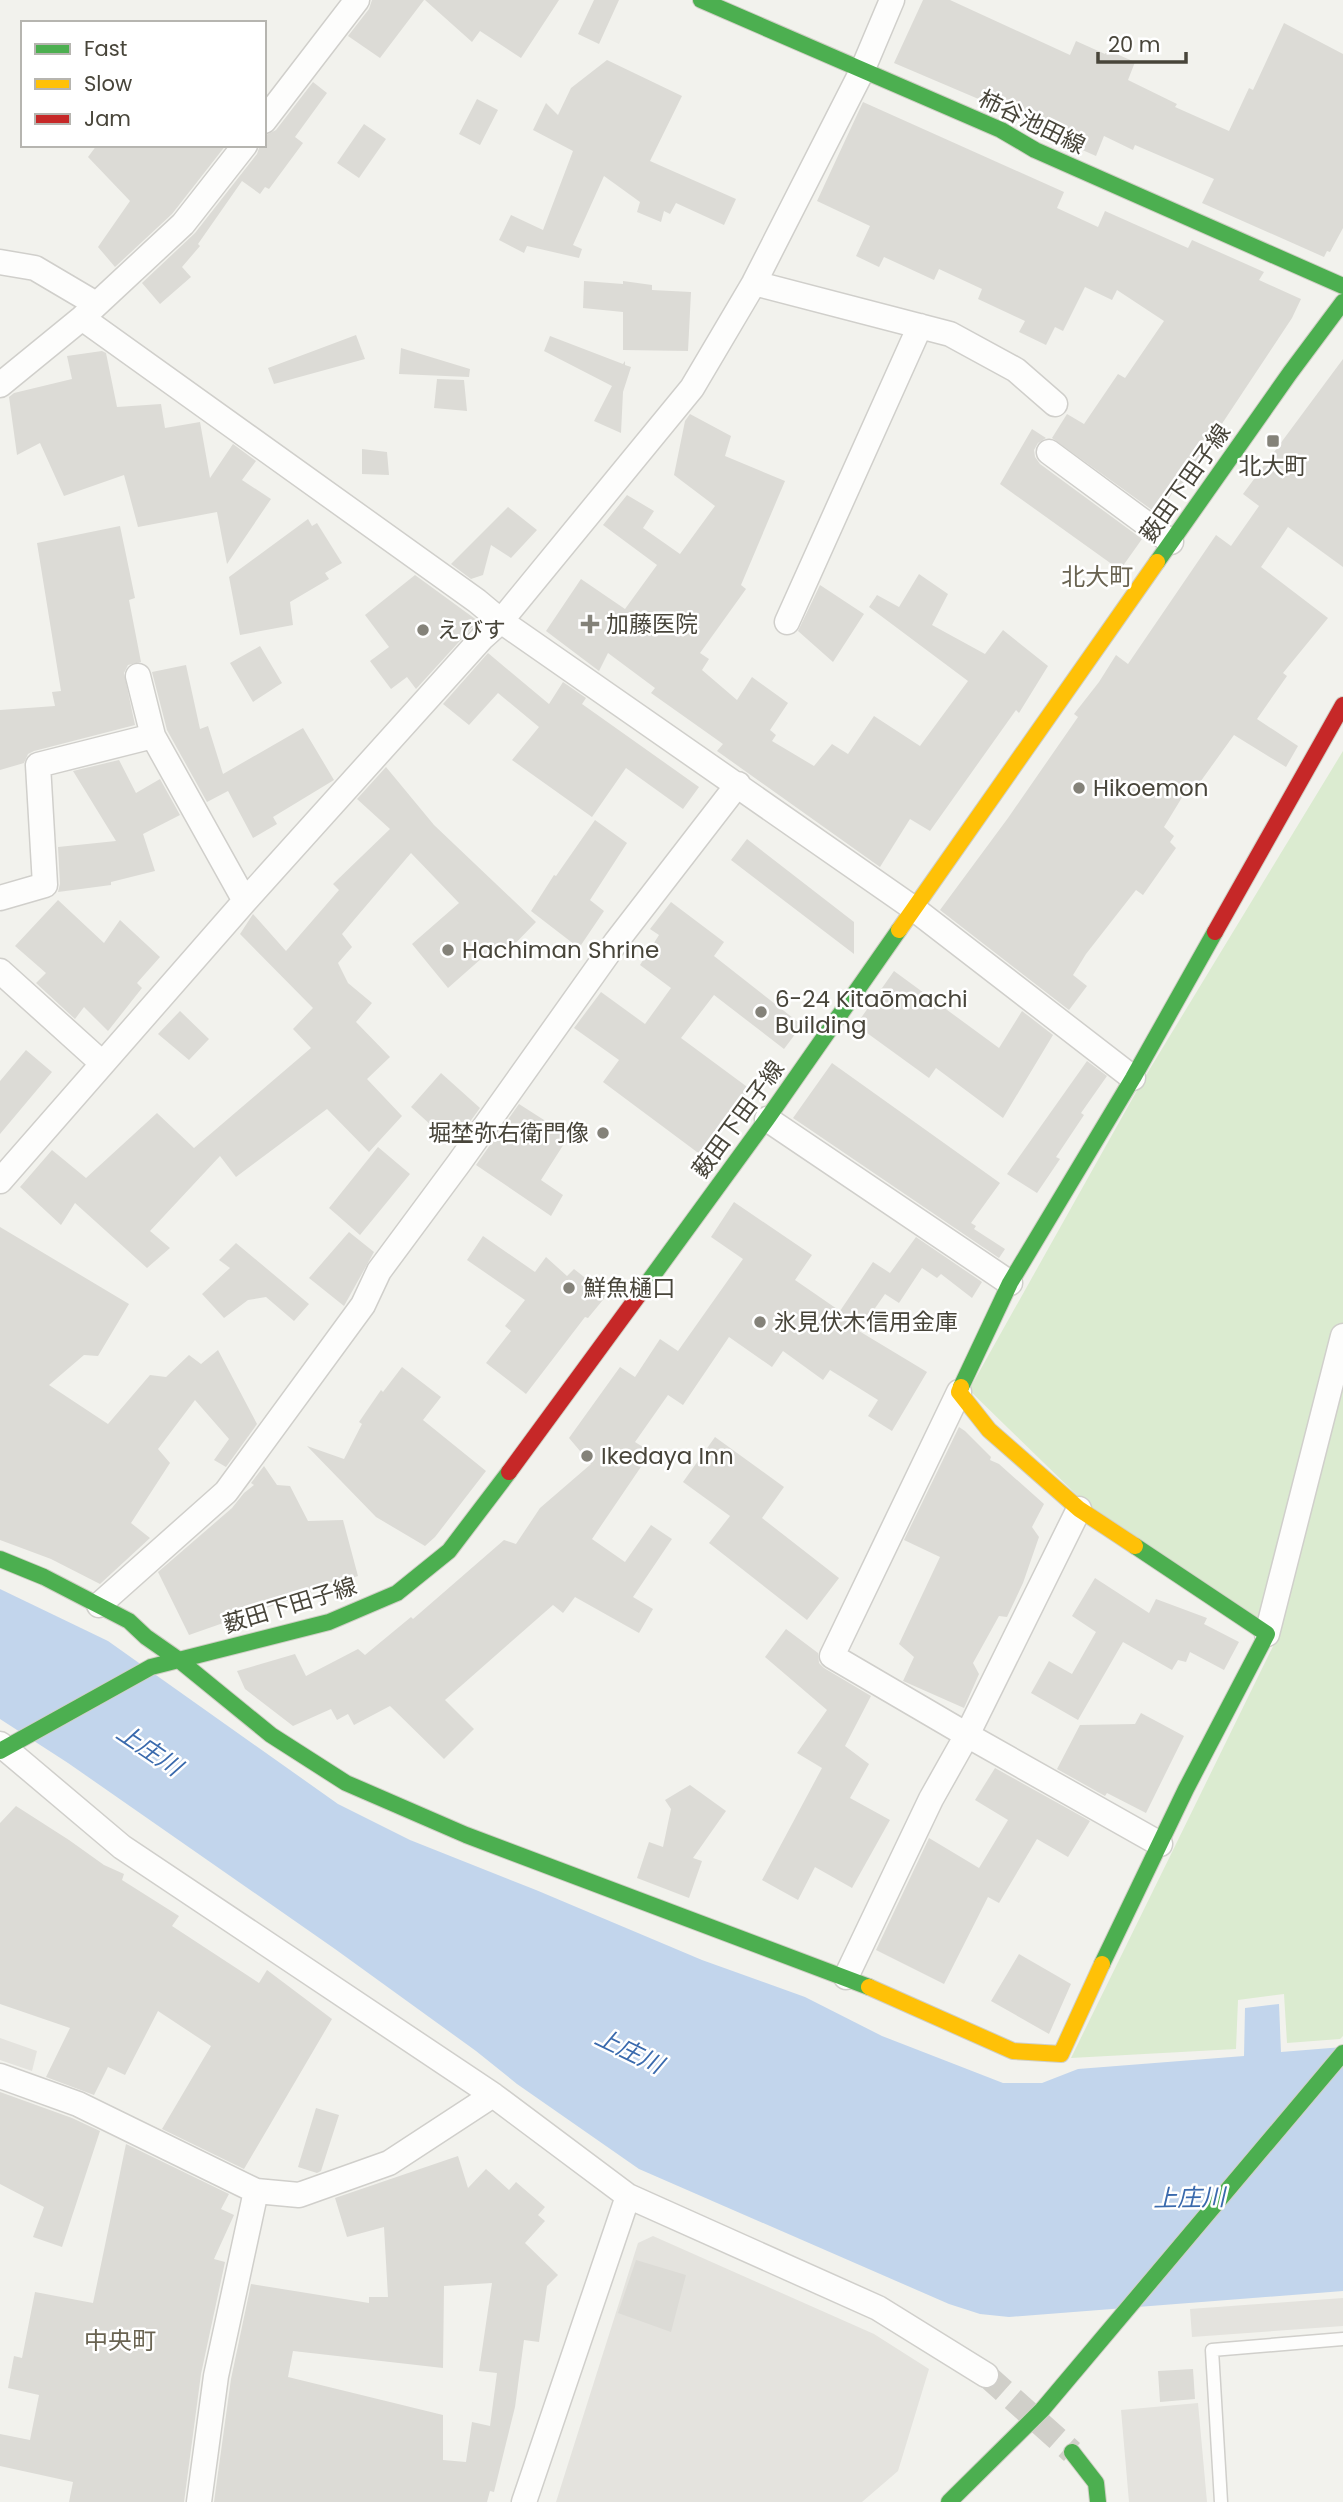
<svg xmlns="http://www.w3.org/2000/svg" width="1343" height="2502" viewBox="0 0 1343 2502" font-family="Poppins,'Noto Sans JP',sans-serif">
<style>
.green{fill:#dbebd0}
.parking{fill:#e4e3de}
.water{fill:#c2d5ec}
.building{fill:#dcdbd6;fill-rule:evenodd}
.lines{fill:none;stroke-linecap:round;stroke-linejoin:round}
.street-tunnel{stroke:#d0cfc9;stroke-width:24;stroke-dasharray:24 12;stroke-linecap:butt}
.lane-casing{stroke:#d0cfcb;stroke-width:15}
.street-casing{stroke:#d0cfcb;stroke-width:27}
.fast-casing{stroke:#d0cfc5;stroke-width:18}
.slow-casing{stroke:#d0cfc5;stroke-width:18}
.jam-casing{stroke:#d0cfc5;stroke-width:18}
.lane{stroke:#fdfdfc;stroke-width:12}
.street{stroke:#fdfdfc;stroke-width:24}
.fast{stroke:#4caf50;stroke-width:16}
.slow{stroke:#ffc107;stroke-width:16}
.jam{stroke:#c62828;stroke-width:16}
.poi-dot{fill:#848279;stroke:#fff;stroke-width:2.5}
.labels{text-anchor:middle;stroke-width:5;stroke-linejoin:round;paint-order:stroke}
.street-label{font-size:23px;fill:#48453a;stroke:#fff}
.poi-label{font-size:23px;fill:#48453a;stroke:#fff;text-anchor:start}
.neighbourhood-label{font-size:24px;fill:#6a6452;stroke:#fff}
.water-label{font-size:24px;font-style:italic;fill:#3a6aad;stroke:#fff}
</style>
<rect width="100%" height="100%" fill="#f2f2ed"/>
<path class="green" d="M1343,751V2036L1340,2039L1287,2043L1284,1994L1238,2000L1236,2049L1071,2058L1280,1632L1083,1501L969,1390L1140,1085Z"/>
<path class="parking" d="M0,2038L37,2051L32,2071L0,2060Z
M653,2236L874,2334L929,2369L898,2471L862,2502H556L638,2243Z
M1343,2298V2326L1192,2337L1190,2309Z
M1198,2403L1207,2502H1129L1121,2410Z"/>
<path class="water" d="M0,1589L108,1641L338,1804L410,1840L536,1890L702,1960L805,1997L882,2036L1003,2083H1042L1078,2069L1244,2056L1245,2008L1279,2004L1281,2052L1343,2047V2291L1009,2317L980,2314L949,2304L639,2169L517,2084L476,2051L335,1949L68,1763L0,1719Z"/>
<path class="building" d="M372,0H424L380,58L348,36L369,9Z
M425,0H559L521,58L480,31L472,42Z
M594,0H619L599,44L578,34Z
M923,0H950L1070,55L1076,41L1105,54L1107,50L1135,62L1128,80L1177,104L1175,107L1229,131L1249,88L1253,90L1284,23L1343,54V228L1330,252L1327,251L1324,257L1202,203L1214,179L1135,145L1133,150L1104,136L1096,156L1044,133L1009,112L894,63Z
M607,60L682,96L650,161L736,199L724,225L676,203L670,214L664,211L661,222L637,212L640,202L604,176L573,245L582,249L579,258L527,246L524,253L499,240L511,215L543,230L573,151L533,130L546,103L558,115L571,88Z
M313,82L327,93L295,137L303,143L269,189L265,187L260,194L242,181L198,244L200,246L182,267L191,277L160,304L142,283L195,233L257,154L260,145H264V136L276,130Z
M477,99L498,110L480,145L459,134Z
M863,102L1064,192L1057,208L1098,227L1105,211L1188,248L1192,240L1264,272L1259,280L1301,299L1292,318L1180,487L1177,485L1159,515L1052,438L1067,414L1084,424L1118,374L1125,378L1164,321L1117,290L1112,300L1085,287L1063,331L1055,327L1046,345L1019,332L1025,321L978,299L982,289L939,269L934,280L884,257L879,267L856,256L870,226L817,201Z
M364,124L386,139L359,178L337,163Z
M97,145H226L172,214L115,267L98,247L130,201L88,157Z
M584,281L623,284V281L652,285V290L691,292L688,351L623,350V312L583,308Z
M356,335L365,359L274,384L268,368Z
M550,336L623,364L625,361V365L631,367L623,392L621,433L594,421L612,386L544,351Z
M401,348L470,369L469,377L399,374Z
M102,351L106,353L117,407L161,404L165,428L200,422L210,478L233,444L256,461L242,480L271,499L227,564L217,512L138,527L124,475L64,496L40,443L17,455L9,397L14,393L72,379L67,356Z
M1343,359V567L1288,527L1261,567L1328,618L1283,673L1287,676L1257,719L1298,746L1286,767L1234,735L1198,785L1192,781L1164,827L1174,836L1170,842L1176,848L1143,895L1136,890L1086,954L1073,975L1087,986L1069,1010L940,910L1008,818L1078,717L1074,714L1099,682L1116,655L1128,664L1216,535L1231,546L1259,506L1243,494Z
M437,379L464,380L467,411L434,408Z
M690,414L731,436L725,456L785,481L741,585L746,589L700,653L709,659L702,670L737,700L752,677L788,703L770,730L776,735L772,741L814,766L832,744L848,754L874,716L920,746L968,681L869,607L877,595L899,607L919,574L948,594L932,625L985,654L1003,630L1048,666L1019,713L1016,710L930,831L910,819L880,867L717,751L723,744L651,693L655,688L608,653L599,671L546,631L581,579L625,609L657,565L603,525L627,495L654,511L643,528L680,554L715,506L674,475L685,421Z
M1032,429L1046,438L1038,443L1034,450L1035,457L1040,464L1142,539L1120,570L1000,484Z
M362,449L387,452L389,475L362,474Z
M508,507L537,530L511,558L491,545L483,575L471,579L451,564Z
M308,519L312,526L317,523L342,563L325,573L329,579L290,602L293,625L240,635L229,577Z
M120,526L135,598L129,600L141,662L128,665L124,673L135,725L34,751L28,754L24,763L0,770V710L55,706L52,692L61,691L37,543Z
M415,575L478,621L416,689L407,677L391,689L370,661L389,647L365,615Z
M820,585L864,614L833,662L798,631Z
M260,646L282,683L253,702L230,663Z
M488,653L549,704L563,682L586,698L582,704L699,787L683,809L626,768L592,817L512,760L539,727L498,693L469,725L443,704Z
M186,665L200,729L208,726L223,774L303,728L334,780L273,817L277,824L253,838L228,791L207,802L167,730L152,672Z
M119,760L136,793L160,779L180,815L143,834L155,871L111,882V885L58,892L60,884L58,847L116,841L73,771Z
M386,767L434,825L536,922L507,952L499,943L448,988L412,944L459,903L411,853L342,934L352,947L338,963L348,983L372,1003L356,1022L390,1057L367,1079L402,1116L369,1152L327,1109L236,1177L220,1156L150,1231L170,1248L147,1268L75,1203L61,1225L20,1187L52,1150L86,1178L157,1113L194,1148L311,1048L293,1029L313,1008L240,934L253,914L286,951L339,890L333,884L390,829L357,799Z
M595,820L627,843L590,900L604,911L579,948L531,911L554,875L556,876Z
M747,839L854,922V954L731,860Z
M58,900L104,943L120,920L160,957L137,983L142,988L108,1031L84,1007L75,1019L36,983L46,973L15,946Z
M671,902L724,942L714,956L802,1025L784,1049L714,995L681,1038L750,1089L701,1155L603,1082L619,1060L574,1028L601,992L645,1024L671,988L640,965L659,935L650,929Z
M894,971L999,1048L1022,1011L1053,1035L1003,1118L936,1068L929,1078L856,1025Z
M180,1011L209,1039L189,1060L158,1034Z
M26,1050L52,1072L0,1134V1081Z
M1087,1061L1107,1076L1081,1113L1084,1115L1056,1157L1060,1159L1037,1193L1007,1174Z
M832,1063L1000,1183L971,1223L976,1226L974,1229L1005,1249L999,1258L793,1118Z
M441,1073L480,1108L453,1145L411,1107Z
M519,1104L569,1136L541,1180L563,1195L551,1216L476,1165Z
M378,1147L410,1174L360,1235L329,1208Z
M734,1202L812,1255L795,1280L840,1311L873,1262L890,1273L916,1237L982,1282L972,1298L941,1274L937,1278L922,1268L899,1303L885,1294L859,1331L927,1372L892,1431L868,1416L878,1400L830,1370L823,1380L783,1351L772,1367L729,1337L683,1405L668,1395L635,1442L651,1452L592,1539L625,1562L651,1525L672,1539L633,1597L653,1609L639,1633L575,1597L563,1613L553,1605L445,1700L474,1729L444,1759L390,1706L354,1725L348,1714L337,1720L331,1709L293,1726L245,1689L237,1671L295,1654L306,1676L358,1649L365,1655L411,1617L413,1619L504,1540L516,1544L540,1508L591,1464L569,1438L620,1367L635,1377L660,1339L678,1351L743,1259L711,1237Z
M0,1227L129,1304L98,1356L84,1355L49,1385L108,1424L150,1375L166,1377L189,1355L201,1364L218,1350L257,1424L226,1467L214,1460L229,1439L195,1400L158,1449L170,1463L131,1523L150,1538L100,1584L51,1559L0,1540Z
M349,1232L374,1252L344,1306L309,1278Z
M483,1236L535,1272L546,1257L567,1276L574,1269L607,1295L588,1318L585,1317L526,1394L486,1363L511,1331L505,1326L525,1300L467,1260Z
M236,1243L309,1304L294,1321L266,1297L248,1300L224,1318L202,1294L230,1268L219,1260Z
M402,1367L441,1397L423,1420L486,1471L435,1537L425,1546L376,1517L307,1446L344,1459L362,1424L359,1422L381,1390L383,1392Z
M959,1427L965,1431L991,1457L990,1460L999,1464L1044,1504L1032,1527L1039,1537L1023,1583L1007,1617L999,1616L973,1663L979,1674L964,1708L903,1681L914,1657L899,1644L940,1557L904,1540Z
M715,1437L784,1487L762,1518L839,1578L807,1620L709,1543L730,1516L683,1482Z
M264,1466L277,1485L290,1486L308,1521L343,1520L358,1576L189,1635L158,1572L232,1508L244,1493L254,1485L251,1483Z
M1095,1578L1149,1613L1156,1599L1207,1618L1204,1624L1239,1642L1224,1670L1190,1652L1186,1662L1178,1660L1172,1670L1123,1642L1078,1720L1031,1693L1049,1661L1072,1674L1096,1632L1072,1616Z
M786,1629L818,1653L819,1663L824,1668L871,1696L845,1746L869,1764L850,1798L890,1820L852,1888L815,1867L798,1900L762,1880L822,1768L797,1753L827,1710L765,1657Z
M1141,1713L1184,1736L1146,1813L1107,1793L1105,1796L1057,1769L1080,1725L1135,1724Z
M995,1768L1090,1821L1068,1857L1037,1839L999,1903L988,1897L944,1984L876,1950L929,1838L979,1868L1008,1820L975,1800Z
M690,1785L726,1811L693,1858L702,1861L689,1898L637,1878L649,1842L663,1847L671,1809L665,1800Z
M16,1806L69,1840L104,1865L124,1874L122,1880L179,1916L172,1926L259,1983L267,1970L332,2019L244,2169L162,2129L211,2046L158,2011L125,2075L108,2067L94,2095L46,2077L70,2028L0,2004V1823Z
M1019,1954L1071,1984L1049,2034L991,2001Z
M0,2092L72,2118L100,2131L62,2247L33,2237L44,2207L0,2184Z
M316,2108L339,2115L321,2171L317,2173L298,2167Z
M126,2144L229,2194L221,2209L234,2215L214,2259L225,2262L201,2374L184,2502H69L73,2482L0,2466V2434L30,2440L39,2395L8,2388L14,2356L22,2358L35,2292L93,2303Z
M458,2156L468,2188L486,2169L509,2190L516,2182L545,2207L538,2215L545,2221L525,2243L558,2275L547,2286L539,2342L524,2340L515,2407L494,2492L490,2491L487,2502H214L231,2379L251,2284L369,2303V2297H388L384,2227L347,2237L335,2198ZM492,2283L479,2371L497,2373L490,2426L472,2422L466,2462L443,2460V2415L288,2377L293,2351L443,2368L444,2286Z
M636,2260L686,2275L671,2332L618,2313Z
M1193,2369L1195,2399L1160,2402L1158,2371Z"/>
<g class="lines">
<path class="street-tunnel" d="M986,2375L1072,2452"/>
<g class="lane-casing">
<path id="lane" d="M1221,2502L1212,2350L1343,2339"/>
</g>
<g class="street-casing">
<path id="street" d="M264,121L357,0
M0,262L35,268L96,304
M754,283L950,334L1016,370L1055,404
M82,318L477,601L501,621L913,908L1133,1078
M0,385L82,318L183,224L245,145
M1049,452L1171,542
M787,622L920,326
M138,676L153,736L245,901
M0,898L45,885L38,765L153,736
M0,971L102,1063
M767,1119L1010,1283
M0,1181L245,901L482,638L501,621L692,388L754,283L862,71L892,0
M959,1392L832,1656L967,1735L1160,1844
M99,1605L226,1492L363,1305L379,1271L459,1163L616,942L738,784
M1267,1634L1343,1336
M0,1744L122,1847L493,2095L628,2196L878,2308L986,2375
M846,1977L931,1799L967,1735L1079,1509
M0,2076L78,2104L256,2191L299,2195L389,2163L493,2095
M199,2502L216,2376L256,2191
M524,2502L628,2196"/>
</g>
<g class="fast-casing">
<path id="fast" d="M701,0L1001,130L1035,150L1343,286
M1157,562L1290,373L1343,302
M638,1296L767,1119L899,930
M961,1387L1010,1283L1133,1078L1215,932
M0,1559L44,1577L129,1621L146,1637L179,1660L271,1735L346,1783L466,1835L869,1987
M0,1751L151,1667L329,1622L397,1593L449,1551L509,1472
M1102,1964L1186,1789L1267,1634L1135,1546
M1072,2452L1096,2483L1098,2502
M949,2502L1042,2410L1343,2053"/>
</g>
<g class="slow-casing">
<path id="slow" d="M899,930L1157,562
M961,1387L959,1392L989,1430L1079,1509L1135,1546
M869,1987L1013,2051L1061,2054L1102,1964"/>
</g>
<g class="jam-casing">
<path id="jam" d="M1215,932L1343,705
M509,1472L638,1296"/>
</g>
<use href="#lane" class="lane"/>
<use href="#street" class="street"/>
<use href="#fast" class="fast"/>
<use href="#slow" class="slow"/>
<use href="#jam" class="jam"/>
</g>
<g class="poi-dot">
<rect x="1266" y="434" width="14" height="14" rx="3.5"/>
<path d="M586.5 613.5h7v7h7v7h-7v7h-7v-7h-7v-7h7z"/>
<circle cx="423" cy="630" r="7"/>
<circle cx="1079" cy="788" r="7"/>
<circle cx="448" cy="950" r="7"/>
<circle cx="761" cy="1012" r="7"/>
<circle cx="603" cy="1133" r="7"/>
<circle cx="569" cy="1288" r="7"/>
<circle cx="760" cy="1322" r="7"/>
<circle cx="587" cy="1456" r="7"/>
</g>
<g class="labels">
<g class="street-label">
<text transform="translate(1032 122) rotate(26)" y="8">柿谷池田線</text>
<text transform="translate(1185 483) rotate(-55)" y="8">薮田下田子線</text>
<text transform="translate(738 1119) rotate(-54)" y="8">薮田下田子線</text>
<text transform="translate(290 1605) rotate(-17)" y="8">薮田下田子線</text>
</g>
<g class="poi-label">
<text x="1273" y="474" text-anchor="middle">北大町</text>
<text x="606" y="632">加藤医院</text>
<text x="437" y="638">えびす</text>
<text x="1093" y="796">Hikoemon</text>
<text x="462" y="958">Hachiman Shrine</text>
<text x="775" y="1007">6-24 Kitaōmachi<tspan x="775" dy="26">Building</tspan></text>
<text x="589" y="1141" text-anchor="end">堀埜弥右衛門像</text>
<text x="583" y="1296">鮮魚樋口</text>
<text x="774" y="1330">氷見伏木信用金庫</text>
<text x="601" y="1464">Ikedaya Inn</text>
</g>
<g class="neighbourhood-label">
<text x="1097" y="585">北大町</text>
<text x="120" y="2349">中央町</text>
</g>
<g class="water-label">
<text transform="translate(149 1750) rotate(34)" y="8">上庄川</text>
<text transform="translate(629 2051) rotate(26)" y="8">上庄川</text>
<text transform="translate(1189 2198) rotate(-1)" y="8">上庄川</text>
</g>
</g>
<rect x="21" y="21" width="245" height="126" fill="#ffffff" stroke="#b6b5b0" stroke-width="2"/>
<rect x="35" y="44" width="35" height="10" fill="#4caf50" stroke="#b6b5b0" stroke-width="2"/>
<text x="84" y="56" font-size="21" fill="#48453a">Fast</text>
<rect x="35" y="79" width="35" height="10" fill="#ffc107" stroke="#b6b5b0" stroke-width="2"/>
<text x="84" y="91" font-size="21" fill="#48453a">Slow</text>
<rect x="35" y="114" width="35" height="10" fill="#c62828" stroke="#b6b5b0" stroke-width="2"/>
<text x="84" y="126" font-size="21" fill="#48453a">Jam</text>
<path d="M1098 52v10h88v-10" fill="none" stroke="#48453a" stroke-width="3.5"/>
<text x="1108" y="52" font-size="21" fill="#48453a" stroke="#ffffff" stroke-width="5" paint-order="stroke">20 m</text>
</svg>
